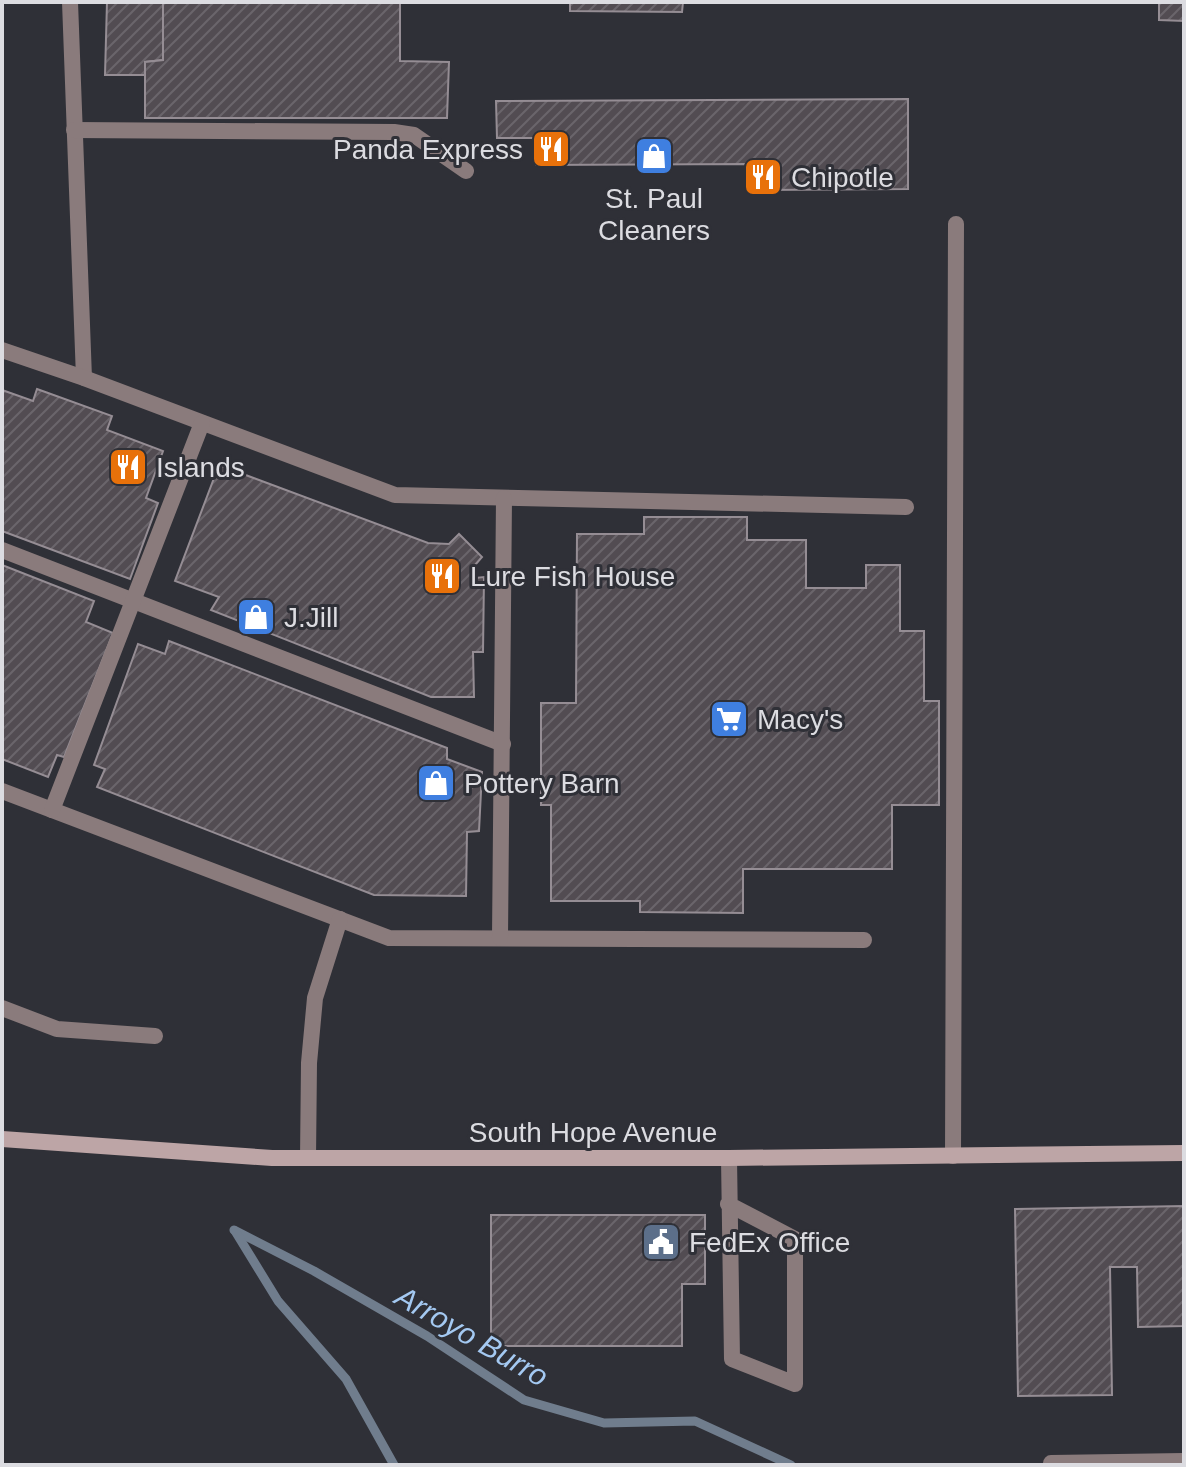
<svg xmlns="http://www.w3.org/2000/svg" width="1186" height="1467" font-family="Arial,sans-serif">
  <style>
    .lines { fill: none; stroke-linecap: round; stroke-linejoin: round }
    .stream { stroke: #707d8d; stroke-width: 9 }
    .building { fill: url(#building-hatch); stroke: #958d94; stroke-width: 2 }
    .lane { stroke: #8a7b7c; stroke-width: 16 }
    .street { stroke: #8a7b7c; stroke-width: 16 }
    .secondary { stroke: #bda5a6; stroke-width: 16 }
    .labels { text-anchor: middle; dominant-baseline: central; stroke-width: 6; stroke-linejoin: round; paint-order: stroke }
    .poi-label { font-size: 28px; fill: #dcdce1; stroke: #2f3037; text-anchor: start }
    .street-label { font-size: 28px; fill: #dcdce1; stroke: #2f3037 }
    .water-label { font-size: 30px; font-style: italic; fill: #a4c9f2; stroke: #2f3037 }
  </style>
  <defs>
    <pattern id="building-hatch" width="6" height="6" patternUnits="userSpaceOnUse" patternTransform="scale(2)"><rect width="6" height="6" fill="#524c52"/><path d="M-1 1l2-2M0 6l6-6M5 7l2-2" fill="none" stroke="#6a656b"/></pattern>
  </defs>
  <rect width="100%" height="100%" fill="#2f3037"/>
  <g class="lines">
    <g class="stream">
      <path d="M 234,1230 L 314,1271 L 427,1336 L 524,1400 L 604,1423 L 695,1421 L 791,1465"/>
      <path d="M 235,1231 L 278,1301 L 346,1379 L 394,1465"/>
    </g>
  </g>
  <g class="building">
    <path d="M 107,2 L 163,2 L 163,60 L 145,62 L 145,75 L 105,75 Z"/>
    <path d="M 163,2 L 400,2 L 400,61 L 449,62 L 447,118 L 145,118 L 145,62 L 163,60 Z"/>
    <path d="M 570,2 L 683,2 L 682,12 L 570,11 Z"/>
    <path d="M 1128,2 L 1184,2 L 1184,21 L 1159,20 L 1159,2 Z"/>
    <path d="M 908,99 L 908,189 L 748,190 L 748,164 L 536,165 L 536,138 L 497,138 L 496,101 Z"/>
    <path d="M 37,389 L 112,416 L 107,430 L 163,451 L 146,498 L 158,503 L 130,579 L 2,531 L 2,390 L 33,401 Z"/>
    <path d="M 219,465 L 428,543 L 449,544 L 459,534 L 482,557 L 475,565 L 475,578 L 484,577 L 483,652 L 473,652 L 474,697 L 431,697 L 211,610 L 219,597 L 175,581 Z"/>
    <path d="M 644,517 L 747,517 L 747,540 L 806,540 L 806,588 L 866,588 L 866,565 L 900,565 L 900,631 L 924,631 L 924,701 L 939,701 L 939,805 L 892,805 L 892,869 L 743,869 L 743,913 L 640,912 L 640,901 L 551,901 L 551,805 L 541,805 L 541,703 L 576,703 L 577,534 L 644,534 Z"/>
    <path d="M 2,565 L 94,601 L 86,622 L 113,633 L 64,757 L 57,755 L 48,777 L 2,759 Z"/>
    <path d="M 169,641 L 447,748 L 447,759 L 482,772 L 479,831 L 467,832 L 466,896 L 374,895 L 97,787 L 105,769 L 94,765 L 138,644 L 165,654 Z"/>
    <path d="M 1184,1206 L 1184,1326 L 1138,1327 L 1137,1267 L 1110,1267 L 1112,1395 L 1018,1396 L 1015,1209 Z"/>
    <path d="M 491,1215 L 705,1215 L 705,1284 L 682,1284 L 682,1346 L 491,1346 Z"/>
  </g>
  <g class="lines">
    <g class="lane">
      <path d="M 70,2 L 84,378"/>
      <path d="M 74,130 L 394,132 L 414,135 L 466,171"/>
      <path d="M 2,350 L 84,378 L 395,495 L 906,507"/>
      <path d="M 2,791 L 389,938 L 864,940"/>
      <path d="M 2,1008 L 57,1029 L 155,1036"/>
      <path d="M 953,1156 L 956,224"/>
      <path d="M 308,1158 L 309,1063 L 315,998 L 340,919"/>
      <path d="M 728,1204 L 795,1239 L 795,1384 L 732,1359 L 729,1158"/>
      <path d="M 1051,1465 L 1051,1463 L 1184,1461"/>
    </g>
    <g class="street">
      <path d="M 2,550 L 503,744"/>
      <path d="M 52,810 L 202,423"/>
      <path d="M 500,938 L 504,498"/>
    </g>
    <path class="secondary" d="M 2,1139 L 272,1158 L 729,1158 L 1184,1153"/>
  </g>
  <defs>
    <symbol id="restaurant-square" viewBox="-11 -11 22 22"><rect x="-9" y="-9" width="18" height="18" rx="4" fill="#e8710a" stroke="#2f3037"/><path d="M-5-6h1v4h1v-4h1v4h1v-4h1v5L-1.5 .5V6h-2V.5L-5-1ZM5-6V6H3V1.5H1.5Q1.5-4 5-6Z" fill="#fff"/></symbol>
    <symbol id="shop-square" viewBox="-11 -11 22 22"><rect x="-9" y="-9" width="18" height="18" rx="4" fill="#3f7fe0" stroke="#2f3037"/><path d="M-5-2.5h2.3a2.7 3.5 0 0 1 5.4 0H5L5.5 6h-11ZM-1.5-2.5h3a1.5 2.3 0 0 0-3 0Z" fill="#fff"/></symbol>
    <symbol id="supermarket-square" viewBox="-11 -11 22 22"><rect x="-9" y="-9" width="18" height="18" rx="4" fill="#3f7fe0" stroke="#2f3037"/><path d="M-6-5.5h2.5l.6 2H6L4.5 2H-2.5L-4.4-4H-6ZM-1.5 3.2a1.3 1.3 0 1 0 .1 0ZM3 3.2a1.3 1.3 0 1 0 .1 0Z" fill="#fff"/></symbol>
    <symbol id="civic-square" viewBox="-11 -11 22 22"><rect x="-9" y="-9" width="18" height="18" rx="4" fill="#5c6f8a" stroke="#2f3037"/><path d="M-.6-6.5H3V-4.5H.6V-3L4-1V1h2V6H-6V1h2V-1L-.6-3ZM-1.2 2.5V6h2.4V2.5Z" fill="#fff"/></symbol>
  </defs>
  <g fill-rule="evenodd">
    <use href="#restaurant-square" x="529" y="127" width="44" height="44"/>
    <use href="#shop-square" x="632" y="134" width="44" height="44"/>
    <use href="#restaurant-square" x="741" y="155" width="44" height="44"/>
    <use href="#restaurant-square" x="106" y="445" width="44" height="44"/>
    <use href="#restaurant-square" x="420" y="554" width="44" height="44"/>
    <use href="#shop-square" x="234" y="595" width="44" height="44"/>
    <use href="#supermarket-square" x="707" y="697" width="44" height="44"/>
    <use href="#shop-square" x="414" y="761" width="44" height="44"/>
    <use href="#civic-square" x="639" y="1220" width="44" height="44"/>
  </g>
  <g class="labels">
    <g class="poi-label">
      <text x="523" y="149" text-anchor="end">Panda Express</text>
      <text x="791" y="177">Chipotle</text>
      <text x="654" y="198" text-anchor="middle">St. Paul<tspan x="654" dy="32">Cleaners</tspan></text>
      <text x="156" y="467">Islands</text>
      <text x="470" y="576">Lure Fish House</text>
      <text x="284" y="617">J.Jill</text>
      <text x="757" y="719">Macy's</text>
      <text x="464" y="783">Pottery Barn</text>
      <text x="689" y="1242">FedEx Office</text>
    </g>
    <g class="street-label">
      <text x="593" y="1132">South Hope Avenue</text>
    </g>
    <g class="water-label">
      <text transform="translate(472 1336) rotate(30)">Arroyo Burro</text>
    </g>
  </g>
  <rect width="1186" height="1467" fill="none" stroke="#dcdce1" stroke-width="8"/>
</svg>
